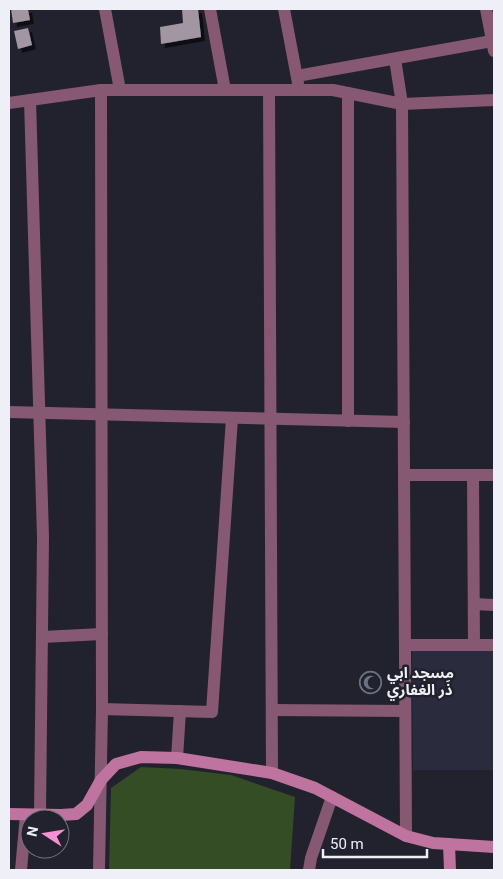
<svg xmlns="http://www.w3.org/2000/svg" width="503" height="879" font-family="Roboto,'Noto Sans Arabic',sans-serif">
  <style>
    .built { fill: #2a2b3c }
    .green { fill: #344d24 }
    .building { fill: #a296a2; filter: url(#shadow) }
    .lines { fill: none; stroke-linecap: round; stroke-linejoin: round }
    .street { stroke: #865871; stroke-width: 12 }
    .secondary { stroke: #be749e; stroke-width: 12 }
    .labels { text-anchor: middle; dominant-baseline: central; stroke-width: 5; stroke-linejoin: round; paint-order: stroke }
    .poi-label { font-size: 15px; font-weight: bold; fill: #eeeff7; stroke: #21222d; text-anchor: start }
  </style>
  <defs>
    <filter id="shadow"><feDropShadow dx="4" dy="4" stdDeviation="0" flood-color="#0009"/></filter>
  </defs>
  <rect width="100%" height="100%" fill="#21222d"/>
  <path class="built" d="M 412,650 L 494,650 L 494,770 L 413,770 Z"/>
  <path class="green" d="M 141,767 L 180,769 L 231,775 L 295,797 L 290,870 L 109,870 L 111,788 Z"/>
  <g class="building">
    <path d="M 11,9 L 28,9 L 30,20 L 13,23 Z"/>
    <path d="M 182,9 L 198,9 L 201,37 L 161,44 L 160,27 L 183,23 Z"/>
    <path d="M 28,28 L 32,45 L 18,49 L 14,31 Z"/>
  </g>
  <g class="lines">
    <g class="street">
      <path d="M 105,9 L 120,90"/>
      <path d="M 210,9 L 225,90"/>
      <path d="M 284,9 L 298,83"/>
      <path d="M 486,9 L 494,51"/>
      <path d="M 395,59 L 402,104 L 406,836"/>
      <path d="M 297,76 L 492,41"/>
      <path d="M 269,90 L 272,773"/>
      <path d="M 348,93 L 348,421"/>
      <path d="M 30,100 L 43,537 L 40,815"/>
      <path d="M 9,103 L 101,90 L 333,90 L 402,104 L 494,100"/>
      <path d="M 9,412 L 404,422"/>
      <path d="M 404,475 L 494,475"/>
      <path d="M 473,475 L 474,645"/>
      <path d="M 474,604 L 494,605"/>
      <path d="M 42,637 L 102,634"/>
      <path d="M 405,645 L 494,645"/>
      <path d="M 102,709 L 212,712 L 232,418"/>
      <path d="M 272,710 L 405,711"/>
      <path d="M 177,758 L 180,711"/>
      <path d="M 21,870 L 26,815"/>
      <path d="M 99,870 L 102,709 L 101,90"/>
      <path d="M 309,870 L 311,858 L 332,797"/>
    </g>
    <g class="secondary">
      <path d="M 9,814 L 61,815 L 76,814 L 87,805 L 101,780 L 116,764 L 141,757 L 177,758 L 272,773 L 315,788 L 406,836 L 433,843 L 494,847"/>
      <path d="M 449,844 L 450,870"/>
    </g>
  </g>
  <defs>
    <symbol id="mosque-ring" viewBox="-11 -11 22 22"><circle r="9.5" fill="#21222d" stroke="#6b7280" stroke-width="1.5"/><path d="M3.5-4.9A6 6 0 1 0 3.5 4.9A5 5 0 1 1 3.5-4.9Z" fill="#6b7280"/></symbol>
  </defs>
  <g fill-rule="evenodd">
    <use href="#mosque-ring" x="358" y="670" width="25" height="25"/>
  </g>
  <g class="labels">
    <g class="poi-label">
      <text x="387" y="673">مسجد ابي<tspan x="387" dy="17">ذَر الغفاري</tspan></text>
    </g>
  </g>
  <rect width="503" height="879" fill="none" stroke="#eeeff7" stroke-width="20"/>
  <g transform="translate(45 834) rotate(282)"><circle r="24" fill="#21222d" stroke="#73747e"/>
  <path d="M0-4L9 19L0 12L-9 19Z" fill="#f591d2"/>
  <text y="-8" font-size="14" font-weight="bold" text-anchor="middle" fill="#eeeff7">N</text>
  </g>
  <path d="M323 849v8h104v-8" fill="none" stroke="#eeeff7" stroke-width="2.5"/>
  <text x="330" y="849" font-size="15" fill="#eeeff7" stroke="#21222d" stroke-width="4" paint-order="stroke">50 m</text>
</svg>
